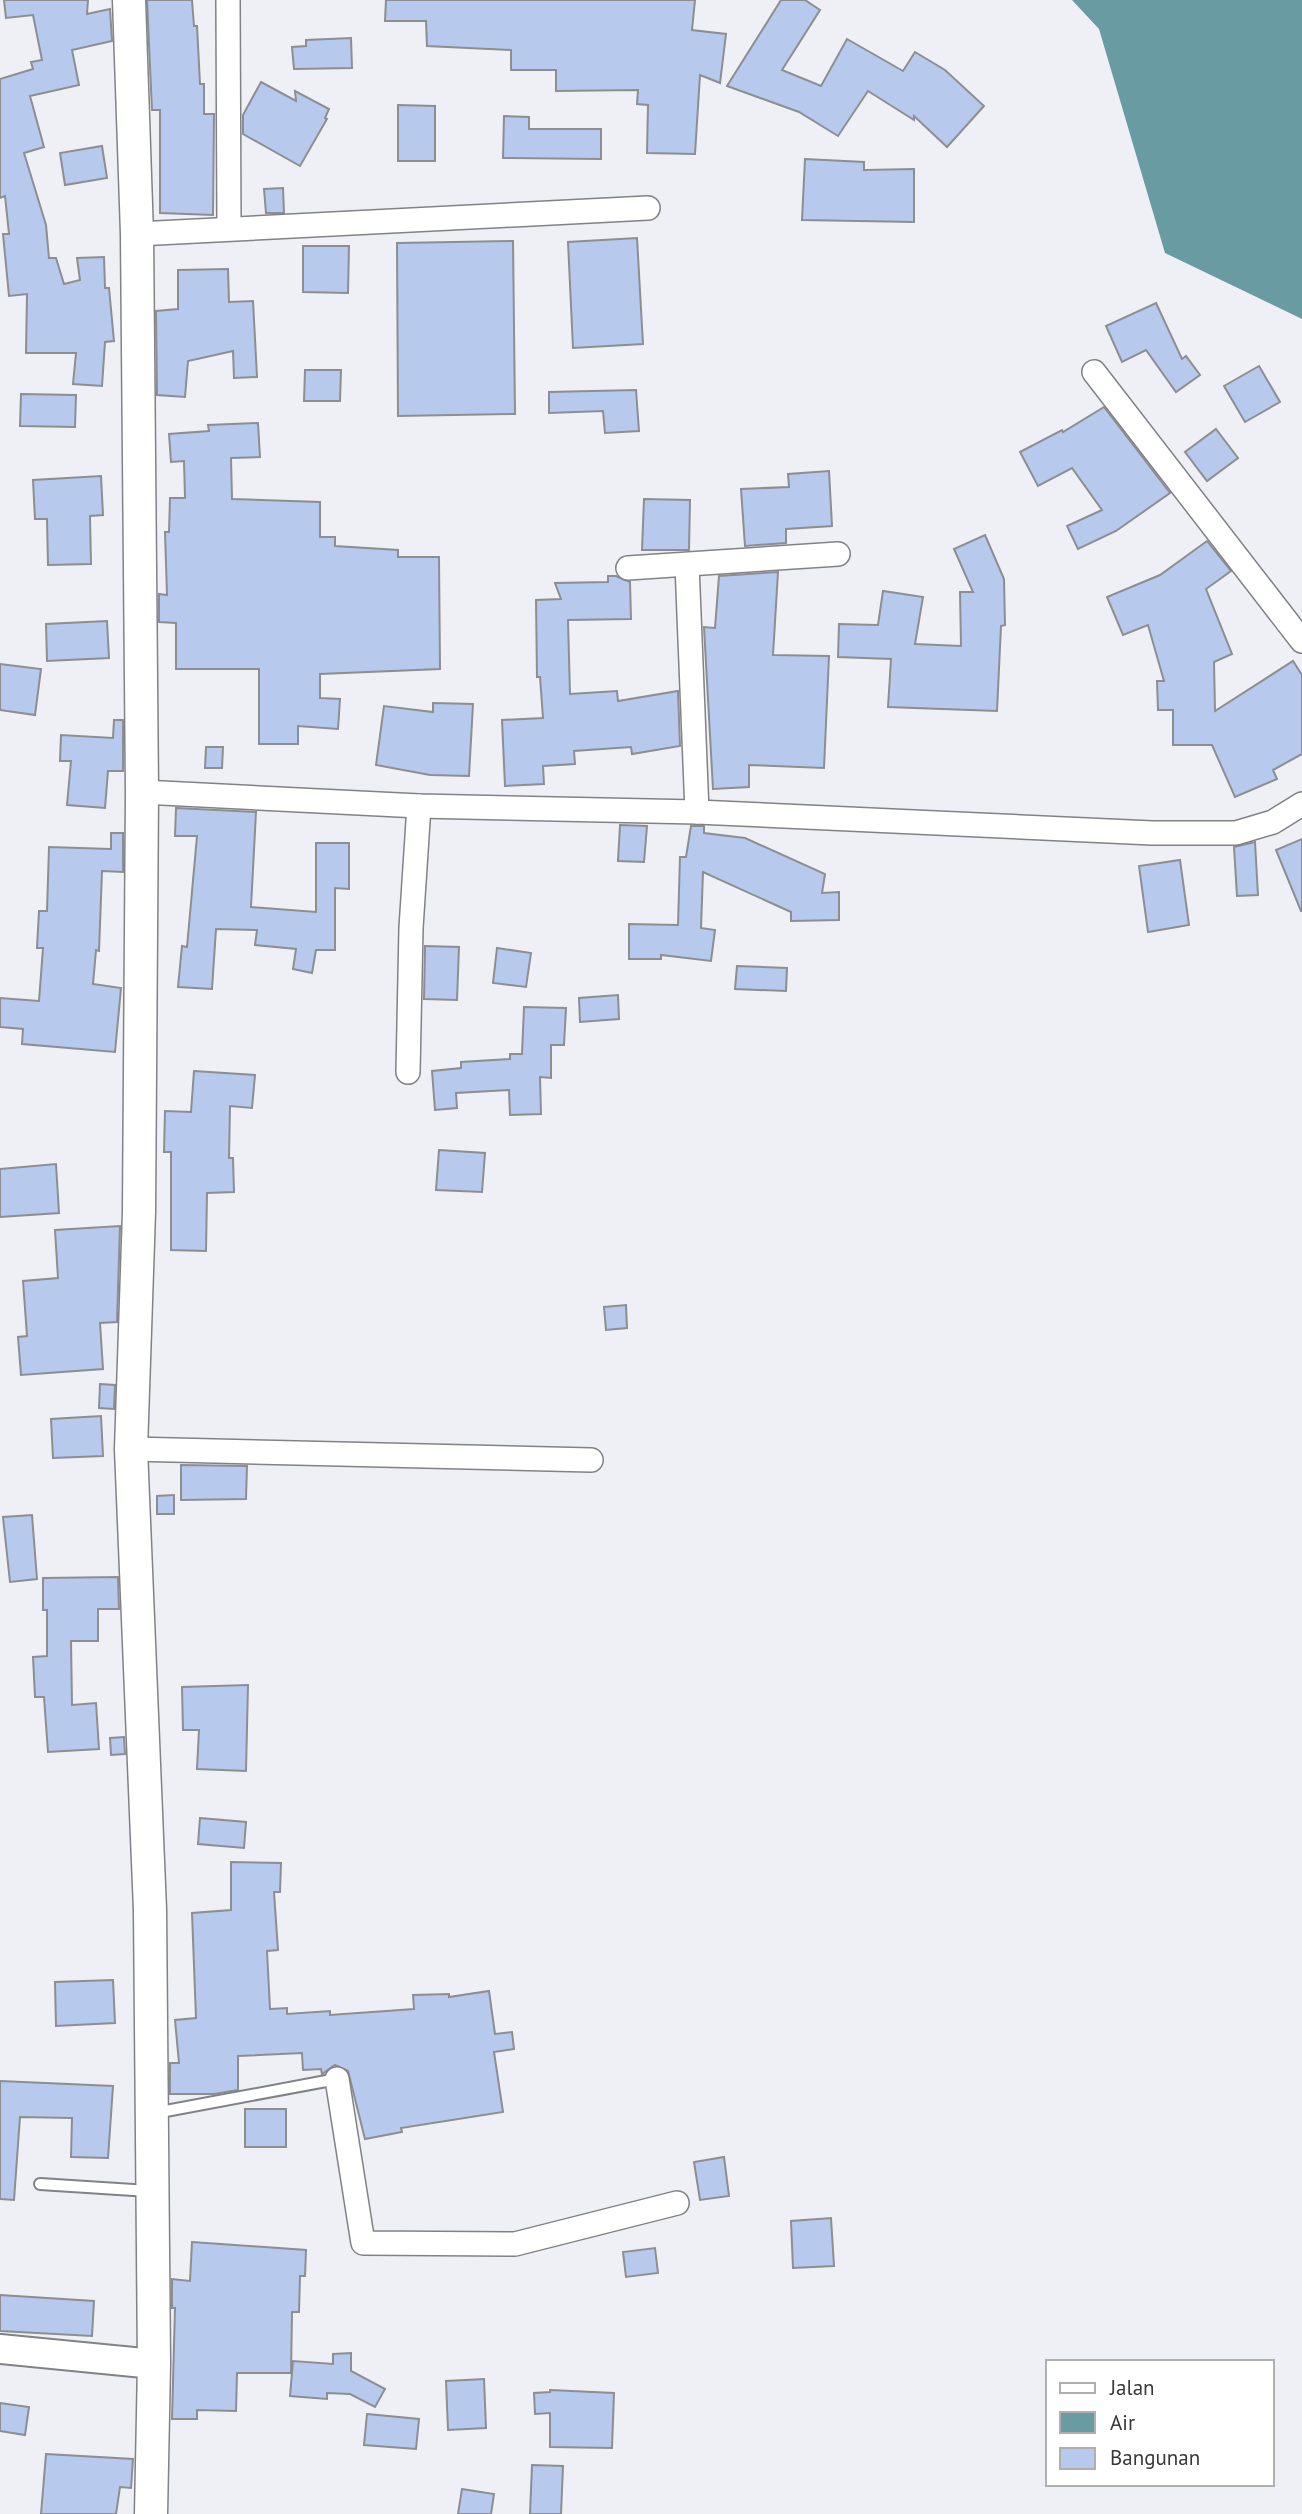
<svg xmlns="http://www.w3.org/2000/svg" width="1302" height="2514" font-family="'PT Sans',sans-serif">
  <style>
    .water { fill: #699ca2 }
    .building { fill: #b7caee; stroke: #8c8e92; stroke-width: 2 }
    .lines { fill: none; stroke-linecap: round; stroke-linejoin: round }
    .service-casing { stroke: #808286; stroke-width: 14 }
    .minor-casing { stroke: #808286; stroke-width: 26 }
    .tertiary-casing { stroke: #808286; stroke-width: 32 }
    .secondary-casing { stroke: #808286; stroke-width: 35 }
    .service { stroke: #fff; stroke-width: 10 }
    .minor { stroke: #fff; stroke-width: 23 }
    .tertiary { stroke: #fff; stroke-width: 28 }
    .secondary { stroke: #fff; stroke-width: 32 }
  </style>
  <rect width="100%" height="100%" fill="#eef0f5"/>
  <path class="water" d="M 1072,0 L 1302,0 L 1302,319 L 1165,253 L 1099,29 Z"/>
  <g class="building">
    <path d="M 4,0 L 88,0 L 87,14 L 110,9 L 112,41 L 72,50 L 79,85 L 30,96 L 44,147 L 24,153 L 46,225 L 49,258 L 56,258 L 64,284 L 80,280 L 77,258 L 104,257 L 105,288 L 109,288 L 114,341 L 105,342 L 102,386 L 73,384 L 76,353 L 26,353 L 27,294 L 9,296 L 3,234 L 9,234 L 5,196 L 0,198 L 0,79 L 33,69 L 31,62 L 42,60 L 33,15 L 6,18 Z"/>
    <path d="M 147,0 L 192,0 L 194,26 L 197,26 L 200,84 L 204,84 L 204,114 L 214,114 L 213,215 L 160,213 L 160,110 L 152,110 Z"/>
    <path d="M 386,0 L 695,0 L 692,30 L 726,34 L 720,83 L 700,75 L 695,154 L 647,153 L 648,105 L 637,104 L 638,90 L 556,91 L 556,70 L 511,70 L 511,50 L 427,46 L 426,21 L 385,21 Z"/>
    <path d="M 781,0 L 805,0 L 820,10 L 782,70 L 821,86 L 847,39 L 903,71 L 915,52 L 945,70 L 984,106 L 947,147 L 914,116 L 914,120 L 868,91 L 838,136 L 799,112 L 727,86 Z"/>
    <path d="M 351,38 L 352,68 L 294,69 L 292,47 L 306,46 L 306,40 Z"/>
    <path d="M 261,82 L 296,101 L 295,91 L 329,109 L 325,118 L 327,119 L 300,166 L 243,134 L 243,115 Z"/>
    <path d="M 398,105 L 435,106 L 435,161 L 398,161 Z"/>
    <path d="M 504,116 L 529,117 L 529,129 L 601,129 L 601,159 L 503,158 Z"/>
    <path d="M 102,146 L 107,178 L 65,185 L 60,153 Z"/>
    <path d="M 805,159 L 864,162 L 864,170 L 914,169 L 914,222 L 802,220 Z"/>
    <path d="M 283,188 L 284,213 L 266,213 L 264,189 Z"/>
    <path d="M 637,238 L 643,344 L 573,348 L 568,242 Z"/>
    <path d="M 513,241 L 515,414 L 398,416 L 397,243 Z"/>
    <path d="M 303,246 L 349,246 L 348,293 L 303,292 Z"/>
    <path d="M 228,269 L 229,302 L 253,301 L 257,377 L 234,378 L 233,351 L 188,361 L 185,397 L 157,395 L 156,311 L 178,309 L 178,270 Z"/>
    <path d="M 1156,303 L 1182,359 L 1186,356 L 1200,375 L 1176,392 L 1146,350 L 1122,362 L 1106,326 Z"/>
    <path d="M 1259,366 L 1280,402 L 1245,422 L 1224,386 Z"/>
    <path d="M 305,370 L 341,370 L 340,401 L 304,401 Z"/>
    <path d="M 636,390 L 639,431 L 605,433 L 603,411 L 549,413 L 549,392 Z"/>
    <path d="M 21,394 L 76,395 L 75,427 L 20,426 Z"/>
    <path d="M 1104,407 L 1170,493 L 1116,531 L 1078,549 L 1067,526 L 1102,510 L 1072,468 L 1038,486 L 1020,452 L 1062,430 L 1063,432 Z"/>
    <path d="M 258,423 L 260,457 L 231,458 L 232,499 L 320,502 L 320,537 L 335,537 L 335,546 L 398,550 L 398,557 L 439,557 L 440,669 L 320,674 L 320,698 L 340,699 L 338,729 L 298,726 L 298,744 L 259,744 L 259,669 L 176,669 L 176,623 L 159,622 L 159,594 L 167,595 L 165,532 L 169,532 L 170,498 L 185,498 L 184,461 L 171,462 L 169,434 L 209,431 L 208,425 Z"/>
    <path d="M 1216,429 L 1238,458 L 1207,481 L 1185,452 Z"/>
    <path d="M 829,471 L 832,526 L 786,529 L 786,543 L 745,546 L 741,489 L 789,487 L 788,474 Z"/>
    <path d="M 101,476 L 103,515 L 90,516 L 91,564 L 48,565 L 47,519 L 35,519 L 33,480 Z"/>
    <path d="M 644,499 L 690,500 L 689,550 L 642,550 Z"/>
    <path d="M 985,535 L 1004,579 L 1005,625 L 1001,626 L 997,711 L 888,707 L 891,659 L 838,657 L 839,624 L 878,625 L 883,591 L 923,597 L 915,644 L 961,646 L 960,592 L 973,592 L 954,549 Z"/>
    <path d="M 1207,541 L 1231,571 L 1206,589 L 1232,654 L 1214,662 L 1215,711 L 1293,661 L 1302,675 L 1302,754 L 1273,770 L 1277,779 L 1235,797 L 1212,745 L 1173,745 L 1173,710 L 1158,710 L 1157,681 L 1164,681 L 1148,625 L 1123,635 L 1107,597 L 1160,575 Z"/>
    <path d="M 778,572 L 773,655 L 829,656 L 824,768 L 749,765 L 749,787 L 713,789 L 704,627 L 715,628 L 719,576 Z"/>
    <path d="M 608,576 L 616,576 L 630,582 L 631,619 L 568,620 L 570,694 L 617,691 L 618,701 L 678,691 L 680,746 L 632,754 L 631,747 L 574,751 L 575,764 L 543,766 L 544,784 L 505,786 L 502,720 L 543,718 L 540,677 L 537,677 L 536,600 L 561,599 L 555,583 L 608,582 Z"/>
    <path d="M 107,621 L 109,658 L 47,661 L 46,624 Z"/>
    <path d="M 0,664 L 41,669 L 35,715 L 0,710 Z"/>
    <path d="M 433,703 L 473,704 L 469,776 L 430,775 L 376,765 L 384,706 L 433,712 Z"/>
    <path d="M 114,720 L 123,720 L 123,771 L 108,771 L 105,808 L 67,805 L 71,761 L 60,761 L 61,735 L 113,738 Z"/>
    <path d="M 206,747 L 223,747 L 222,768 L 205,768 Z"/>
    <path d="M 176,808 L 256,812 L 251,907 L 316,912 L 316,843 L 349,843 L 349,889 L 335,888 L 335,950 L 316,950 L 312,973 L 293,969 L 296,949 L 255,945 L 257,930 L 216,929 L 212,989 L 178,987 L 182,946 L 187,947 L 197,836 L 175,836 Z"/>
    <path d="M 620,825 L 647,826 L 644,862 L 618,861 Z"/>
    <path d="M 691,826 L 704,826 L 704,833 L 745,838 L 825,874 L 822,893 L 839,892 L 839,920 L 791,921 L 791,912 L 703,872 L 701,928 L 715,930 L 711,961 L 661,955 L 661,959 L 629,959 L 629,924 L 678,925 L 680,857 L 686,857 Z"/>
    <path d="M 111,833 L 123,833 L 123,872 L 102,871 L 99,951 L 96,950 L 93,984 L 121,988 L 115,1052 L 22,1044 L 23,1029 L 0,1027 L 0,998 L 39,1001 L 43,948 L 37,948 L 39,911 L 47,911 L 49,847 L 111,849 Z"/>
    <path d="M 1302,839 L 1302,911 L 1301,911 L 1276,850 Z"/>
    <path d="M 1255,842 L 1258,895 L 1237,896 L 1234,847 Z"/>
    <path d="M 1180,860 L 1189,925 L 1148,932 L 1139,866 Z"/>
    <path d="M 425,946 L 459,947 L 457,1000 L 424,999 Z"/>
    <path d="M 497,948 L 531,953 L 526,987 L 493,983 Z"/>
    <path d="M 737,966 L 787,968 L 786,991 L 735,989 Z"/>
    <path d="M 618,995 L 619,1019 L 580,1022 L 579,998 Z"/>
    <path d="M 524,1007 L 566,1008 L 564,1045 L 551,1045 L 551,1078 L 540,1077 L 541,1114 L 510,1115 L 509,1090 L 456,1093 L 457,1108 L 435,1110 L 432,1071 L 461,1068 L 461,1062 L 510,1059 L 510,1054 L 522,1054 Z"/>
    <path d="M 194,1071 L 255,1075 L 252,1108 L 230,1106 L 229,1158 L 233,1158 L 234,1192 L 207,1193 L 206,1251 L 171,1250 L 171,1152 L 164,1152 L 165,1111 L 191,1112 Z"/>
    <path d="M 439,1150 L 485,1153 L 482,1192 L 436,1190 Z"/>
    <path d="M 56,1164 L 59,1213 L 0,1217 L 0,1169 Z"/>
    <path d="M 120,1226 L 117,1322 L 100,1323 L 103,1369 L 21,1375 L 18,1337 L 27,1336 L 23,1281 L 58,1278 L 55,1230 Z"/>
    <path d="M 626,1305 L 627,1328 L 606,1330 L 604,1307 Z"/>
    <path d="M 100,1384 L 115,1385 L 114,1409 L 99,1408 Z"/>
    <path d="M 101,1416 L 103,1456 L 53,1458 L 51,1419 Z"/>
    <path d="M 181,1465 L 247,1466 L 246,1499 L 181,1500 Z"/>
    <path d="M 174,1495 L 174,1514 L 157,1514 L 157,1496 Z"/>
    <path d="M 32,1515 L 37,1579 L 10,1582 L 3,1517 Z"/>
    <path d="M 118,1577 L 119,1609 L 98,1609 L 98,1641 L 71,1641 L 72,1705 L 96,1703 L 99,1749 L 48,1752 L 44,1697 L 35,1697 L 33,1657 L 47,1656 L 47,1610 L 43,1610 L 43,1578 Z"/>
    <path d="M 248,1685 L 246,1771 L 197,1769 L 199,1730 L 183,1730 L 182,1687 Z"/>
    <path d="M 124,1737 L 125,1754 L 111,1755 L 110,1738 Z"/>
    <path d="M 200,1818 L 246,1822 L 244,1848 L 198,1844 Z"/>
    <path d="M 231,1862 L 281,1863 L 280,1892 L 274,1892 L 278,1950 L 267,1951 L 270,2009 L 287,2008 L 287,2014 L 330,2011 L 330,2015 L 414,2009 L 413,1995 L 449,1994 L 449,1997 L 489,1991 L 495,2034 L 512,2032 L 514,2049 L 494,2052 L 503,2112 L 401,2128 L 402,2132 L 365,2139 L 348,2071 L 335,2065 L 322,2074 L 321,2069 L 303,2070 L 302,2053 L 238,2056 L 238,2090 L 214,2094 L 170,2094 L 170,2063 L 179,2063 L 175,2020 L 196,2018 L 192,1913 L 231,1910 Z"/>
    <path d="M 113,1980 L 115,2023 L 56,2026 L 55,1982 Z"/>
    <path d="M 0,2081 L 113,2086 L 108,2158 L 71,2157 L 72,2118 L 20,2117 L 14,2200 L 0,2199 Z"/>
    <rect x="245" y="2109" width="41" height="38"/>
    <path d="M 724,2157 L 729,2196 L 700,2200 L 694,2162 Z"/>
    <path d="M 831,2218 L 834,2266 L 793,2268 L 791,2221 Z"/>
    <path d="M 192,2242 L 306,2250 L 305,2276 L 300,2276 L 299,2312 L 292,2312 L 291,2373 L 237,2373 L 236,2411 L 197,2410 L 197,2419 L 172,2419 L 175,2308 L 172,2308 L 172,2279 L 190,2281 Z"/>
    <path d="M 655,2248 L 658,2273 L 626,2277 L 623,2252 Z"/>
    <path d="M 0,2295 L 94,2301 L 92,2336 L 0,2331 Z"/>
    <path d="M 351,2353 L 351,2371 L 385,2389 L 375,2407 L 350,2394 L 327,2393 L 327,2399 L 290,2396 L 293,2361 L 333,2364 L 333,2354 Z"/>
    <path d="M 484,2379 L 486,2428 L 448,2430 L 446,2381 Z"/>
    <path d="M 550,2390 L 614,2393 L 612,2448 L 550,2447 L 550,2413 L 535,2414 L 534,2393 L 550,2392 Z"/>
    <path d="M 0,2403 L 29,2407 L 25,2435 L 0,2431 Z"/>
    <path d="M 367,2414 L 419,2419 L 416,2449 L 364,2445 Z"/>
    <path d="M 46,2454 L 133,2459 L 131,2488 L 120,2487 L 116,2514 L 41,2514 Z"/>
    <path d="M 532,2465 L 563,2466 L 561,2514 L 530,2514 Z"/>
    <path d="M 462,2489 L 494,2494 L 491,2514 L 458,2514 Z"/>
  </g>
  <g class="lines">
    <defs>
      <g id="service">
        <path d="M 155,2113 L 337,2079"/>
        <path d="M 40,2184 L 149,2191"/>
      </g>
      <g id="minor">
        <path d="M 228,0 L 229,228"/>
        <path d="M 137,234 L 648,208"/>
        <path d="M 1094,372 L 1302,641"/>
        <path d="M 687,565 L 697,812"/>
        <path d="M 628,568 L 838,554"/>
        <path d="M 142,792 L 419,806 L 697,812 L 1152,833 L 1236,833 L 1273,822 L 1302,804"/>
        <path d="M 408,1072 L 411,928 L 419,806"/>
        <path d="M 131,1449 L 591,1460"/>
        <path d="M 337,2079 L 363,2243 L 515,2244 L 677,2203"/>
      </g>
      <path id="tertiary" d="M 0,2349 L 154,2364"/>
      <path id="secondary" d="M 129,0 L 137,234 L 142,792 L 139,1212 L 131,1449 L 150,1910 L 154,2364 L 151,2514"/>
    </defs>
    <use href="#service" class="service-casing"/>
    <use href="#minor" class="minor-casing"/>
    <use href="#tertiary" class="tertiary-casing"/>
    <use href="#secondary" class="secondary-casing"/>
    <use href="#service" class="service"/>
    <use href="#minor" class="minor"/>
    <use href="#tertiary" class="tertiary"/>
    <use href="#secondary" class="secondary"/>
  </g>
  <rect x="1046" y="2360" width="228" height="126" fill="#ffffff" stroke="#afafb0" stroke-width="2"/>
  <rect x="1060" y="2383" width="35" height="10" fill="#ffffff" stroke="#afafb0" stroke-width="2"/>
  <text x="1110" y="2395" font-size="21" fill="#37383a">Jalan</text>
  <rect x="1060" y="2412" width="35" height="21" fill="#699ca2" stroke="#afafb0" stroke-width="2"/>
  <text x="1110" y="2430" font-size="21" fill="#37383a">Air</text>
  <rect x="1060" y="2448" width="35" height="21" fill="#b7caee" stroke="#afafb0" stroke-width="2"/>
  <text x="1110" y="2465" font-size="21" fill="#37383a">Bangunan</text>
</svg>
